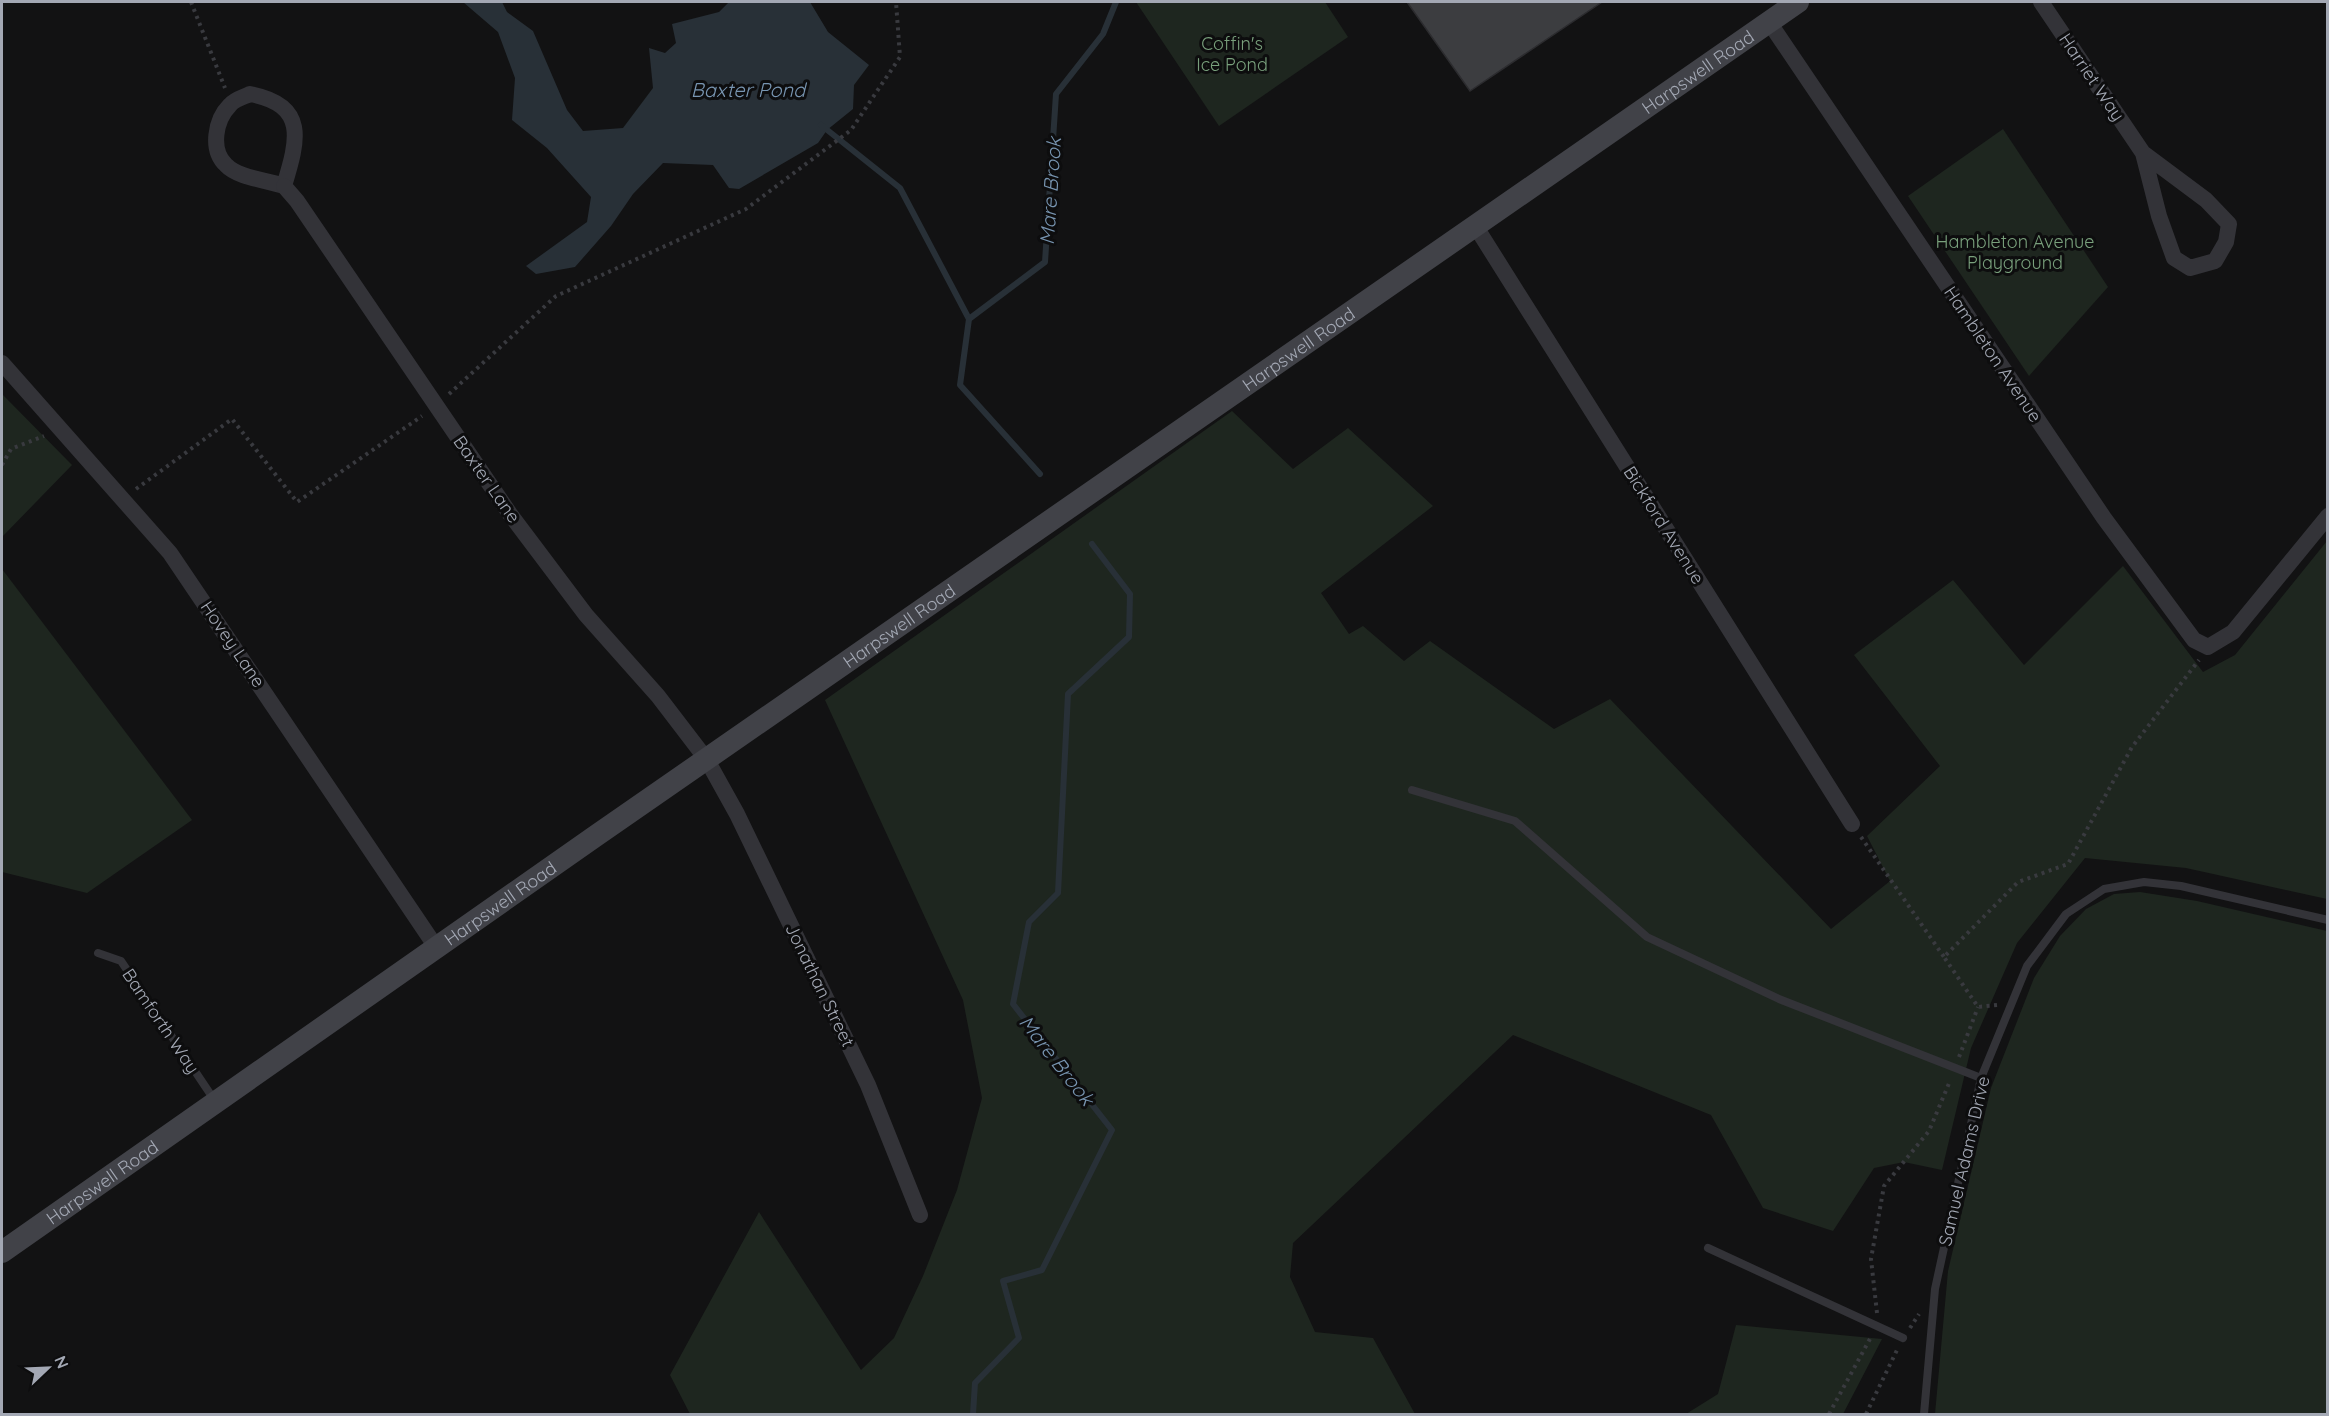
<svg xmlns="http://www.w3.org/2000/svg" width="2329" height="1416" font-family="Quicksand,sans-serif">
  <style>
    .green { fill: #1e261f }
    .water { fill: #283037 }
    .lines { fill: none; stroke-linecap: round; stroke-linejoin: round }
    .stream { stroke: #283037; stroke-width: 6 }
    .building { fill: #3c3d40; stroke: #2c2c2f; stroke-width: 1.5 }
    .path { stroke: #393a3f; stroke-width: 4; stroke-dasharray: 3 4.5; stroke-linecap: butt }
    .service { stroke: #333338; stroke-width: 8 }
    .minor { stroke: #333338; stroke-width: 16 }
    .secondary { stroke: #414248; stroke-width: 22 }
    .labels { text-anchor: middle; dominant-baseline: central; stroke-width: 6; stroke-linejoin: round; paint-order: stroke }
    .park-label { font-size: 18px; fill: #79a07c; stroke: #0d0d0e }
    .street-label { font-size: 18px; fill: #a3a8b4; stroke: #0d0d0e }
    .water-label { font-size: 20px; font-style: italic; fill: #7895b1; stroke: #0d0d0e }
  </style>
  <rect width="100%" height="100%" fill="#121213"/>
  <g class="green">
    <path d="M 1136,2 L 1325,2 L 1348,37 L 1219,126 Z"/>
    <path d="M 2003,129 L 2108,287 L 2029,376 L 1908,196 Z"/>
    <path d="M 2,394 L 72,465 L 2,537 Z"/>
    <path d="M 1232,411 L 1293,469 L 1348,428 L 1433,506 L 1321,593 L 1349,634 L 1363,626 L 1404,661 L 1430,641 L 1554,729 L 1610,699 L 1831,929 L 1890,881 L 1867,836 L 1940,766 L 1854,655 L 1953,580 L 2024,665 L 2123,566 L 2203,672 L 2235,655 L 2327,541 L 2327,899 L 2186,868 L 2085,858 L 2017,943 L 1971,1048 L 1942,1170 L 1904,1162 L 1874,1168 L 1833,1231 L 1763,1208 L 1711,1115 L 1513,1035 L 1293,1243 L 1290,1277 L 1315,1332 L 1373,1338 L 1415,1414 L 690,1414 L 670,1375 L 759,1212 L 861,1370 L 894,1338 L 923,1276 L 957,1190 L 982,1098 L 963,1000 L 825,700 Z"/>
    <path d="M 2,569 L 192,820 L 87,893 L 2,872 Z"/>
    <path d="M 2140,892 L 2197,901 L 2327,931 L 2327,1414 L 1935,1414 L 1948,1271 L 1991,1088 L 2034,978 L 2060,936 L 2086,909 L 2114,894 Z"/>
    <path d="M 1736,1325 L 1882,1339 L 1843,1414 L 1686,1414 L 1718,1394 Z"/>
  </g>
  <path class="water" d="M 463,2 L 502,2 L 507,12 L 533,31 L 567,110 L 583,131 L 623,128 L 653,88 L 649,48 L 665,53 L 676,43 L 672,24 L 719,12 L 729,2 L 810,2 L 828,32 L 869,65 L 854,85 L 853,109 L 827,130 L 818,143 L 739,189 L 729,188 L 713,165 L 663,163 L 633,194 L 611,226 L 575,267 L 536,274 L 526,266 L 587,222 L 591,197 L 547,148 L 512,120 L 515,78 L 498,32 Z"/>
  <g class="lines">
    <g class="stream">
      <path d="M 821,125 L 900,188 L 969,319"/>
      <path d="M 1040,474 L 960,385 L 969,319 L 1045,262 L 1056,94 L 1103,34 L 1116,2"/>
      <path d="M 973,1414 L 975,1383 L 1019,1338 L 1003,1281 L 1042,1270 L 1112,1130 L 1013,1004 L 1029,922 L 1058,893 L 1068,694 L 1129,637 L 1130,594 L 1092,544"/>
    </g>
  </g>
  <path class="building" d="M 1407,2 L 1602,2 L 1470,91 Z"/>
  <g class="lines">
    <g class="path">
      <path d="M 191,2 L 225,88"/>
      <path d="M 449,394 L 556,296 L 746,209 L 851,130 L 900,57 L 896,2"/>
      <path d="M 2,465 L 11,449 L 44,436"/>
      <path d="M 136,489 L 232,419 L 297,502 L 422,416"/>
      <path d="M 1861,837 L 1944,957"/>
      <path d="M 1997,1005 L 1978,1007 L 1944,957 L 2018,882 L 2068,864 L 2132,747 L 2199,660"/>
      <path d="M 1959,1057 L 1978,1007"/>
      <path d="M 1877,1313 L 1871,1259 L 1884,1186 L 1929,1131 L 1950,1081"/>
      <path d="M 1910,1328 L 1919,1314"/>
      <path d="M 1829,1414 L 1871,1337"/>
      <path d="M 1866,1414 L 1897,1350"/>
    </g>
    <g class="service">
      <path d="M 1412,790 L 1515,821 L 1647,937 L 1779,999 L 1981,1078"/>
      <path d="M 98,953 L 121,961 L 215,1101"/>
      <path d="M 1708,1248 L 1903,1338"/>
      <path d="M 1924,1414 L 1935,1289 L 1981,1078 L 2027,966 L 2066,914 L 2104,889 L 2144,882 L 2181,886 L 2328,920"/>
    </g>
    <g class="minor">
      <path d="M 2041,2 L 2143,153 L 2206,200 L 2229,224 L 2226,242 L 2215,261 L 2190,268 L 2174,258 L 2159,216 L 2143,153"/>
      <path d="M 1769,22 L 2104,518 L 2194,640 L 2208,647 L 2233,632 L 2328,516"/>
      <path d="M 250,94 C 308,105 298,140 284,186 C 267,180 238,178 226,165 C 210,150 215,120 230,105 C 235,99 244,97 250,94 Z"/>
      <path d="M 284,186 L 297,201 L 510,514 L 586,615 L 658,696 L 707,760 L 737,814 L 868,1085 L 920,1215"/>
      <path d="M 1476,227 L 1852,824"/>
      <path d="M 2,363 L 170,553 L 436,947"/>
    </g>
    <path class="secondary" id="s1" d="M 2,1252 L 597,835 L 1798,2"/>
  </g>
  <g class="labels">
    <g class="park-label">
      <text x="1232" y="43">Coffin's<tspan x="1232" dy="21">Ice Pond</tspan></text>
      <text x="2015" y="241">Hambleton Avenue<tspan x="2015" dy="21">Playground</tspan></text>
    </g>
    <g class="street-label">
      <text stroke="none"><textPath href="#s1" startOffset="2066">Harpswell Road</textPath></text>
      <text transform="translate(2092 77) rotate(56)">Harriet Way</text>
      <text stroke="none"><textPath href="#s1" startOffset="1580">Harpswell Road</textPath></text>
      <text transform="translate(1993 354) rotate(56)">Hambleton Avenue</text>
      <text transform="translate(487 479) rotate(55)">Baxter Lane</text>
      <text transform="translate(1664 525) rotate(58)">Bickford Avenue</text>
      <text stroke="none"><textPath href="#s1" startOffset="1094">Harpswell Road</textPath></text>
      <text transform="translate(233 644) rotate(56)">Hovey Lane</text>
      <text stroke="none"><textPath href="#s1" startOffset="608">Harpswell Road</textPath></text>
      <text transform="translate(820 985) rotate(64)">Jonathan Street</text>
      <text transform="translate(161 1021) rotate(56)">Bamforth Way</text>
      <text transform="translate(1964 1161) rotate(-77)">Samuel Adams Drive</text>
      <text stroke="none"><textPath href="#s1" startOffset="122">Harpswell Road</textPath></text>
    </g>
    <g class="water-label">
      <text x="748" y="89">Baxter Pond</text>
      <text transform="translate(1050 191) rotate(-86)">Mare Brook</text>
      <text transform="translate(1057 1060) rotate(52)">Mare Brook</text>
    </g>
  </g>
  <rect width="2329" height="1416" fill="none" stroke="#a3a8b4" stroke-width="6"/>
  <g transform="translate(48 1368) rotate(67)" stroke="#0d0d0e" stroke-width="4.5" paint-order="stroke">
  <path d="M0-4.5L10 22L0 15L-10 22Z" fill="#a3a8b4"/>
  <text y="-9" font-size="16" font-weight="bold" text-anchor="middle" fill="#a3a8b4">N</text>
  </g>
</svg>
